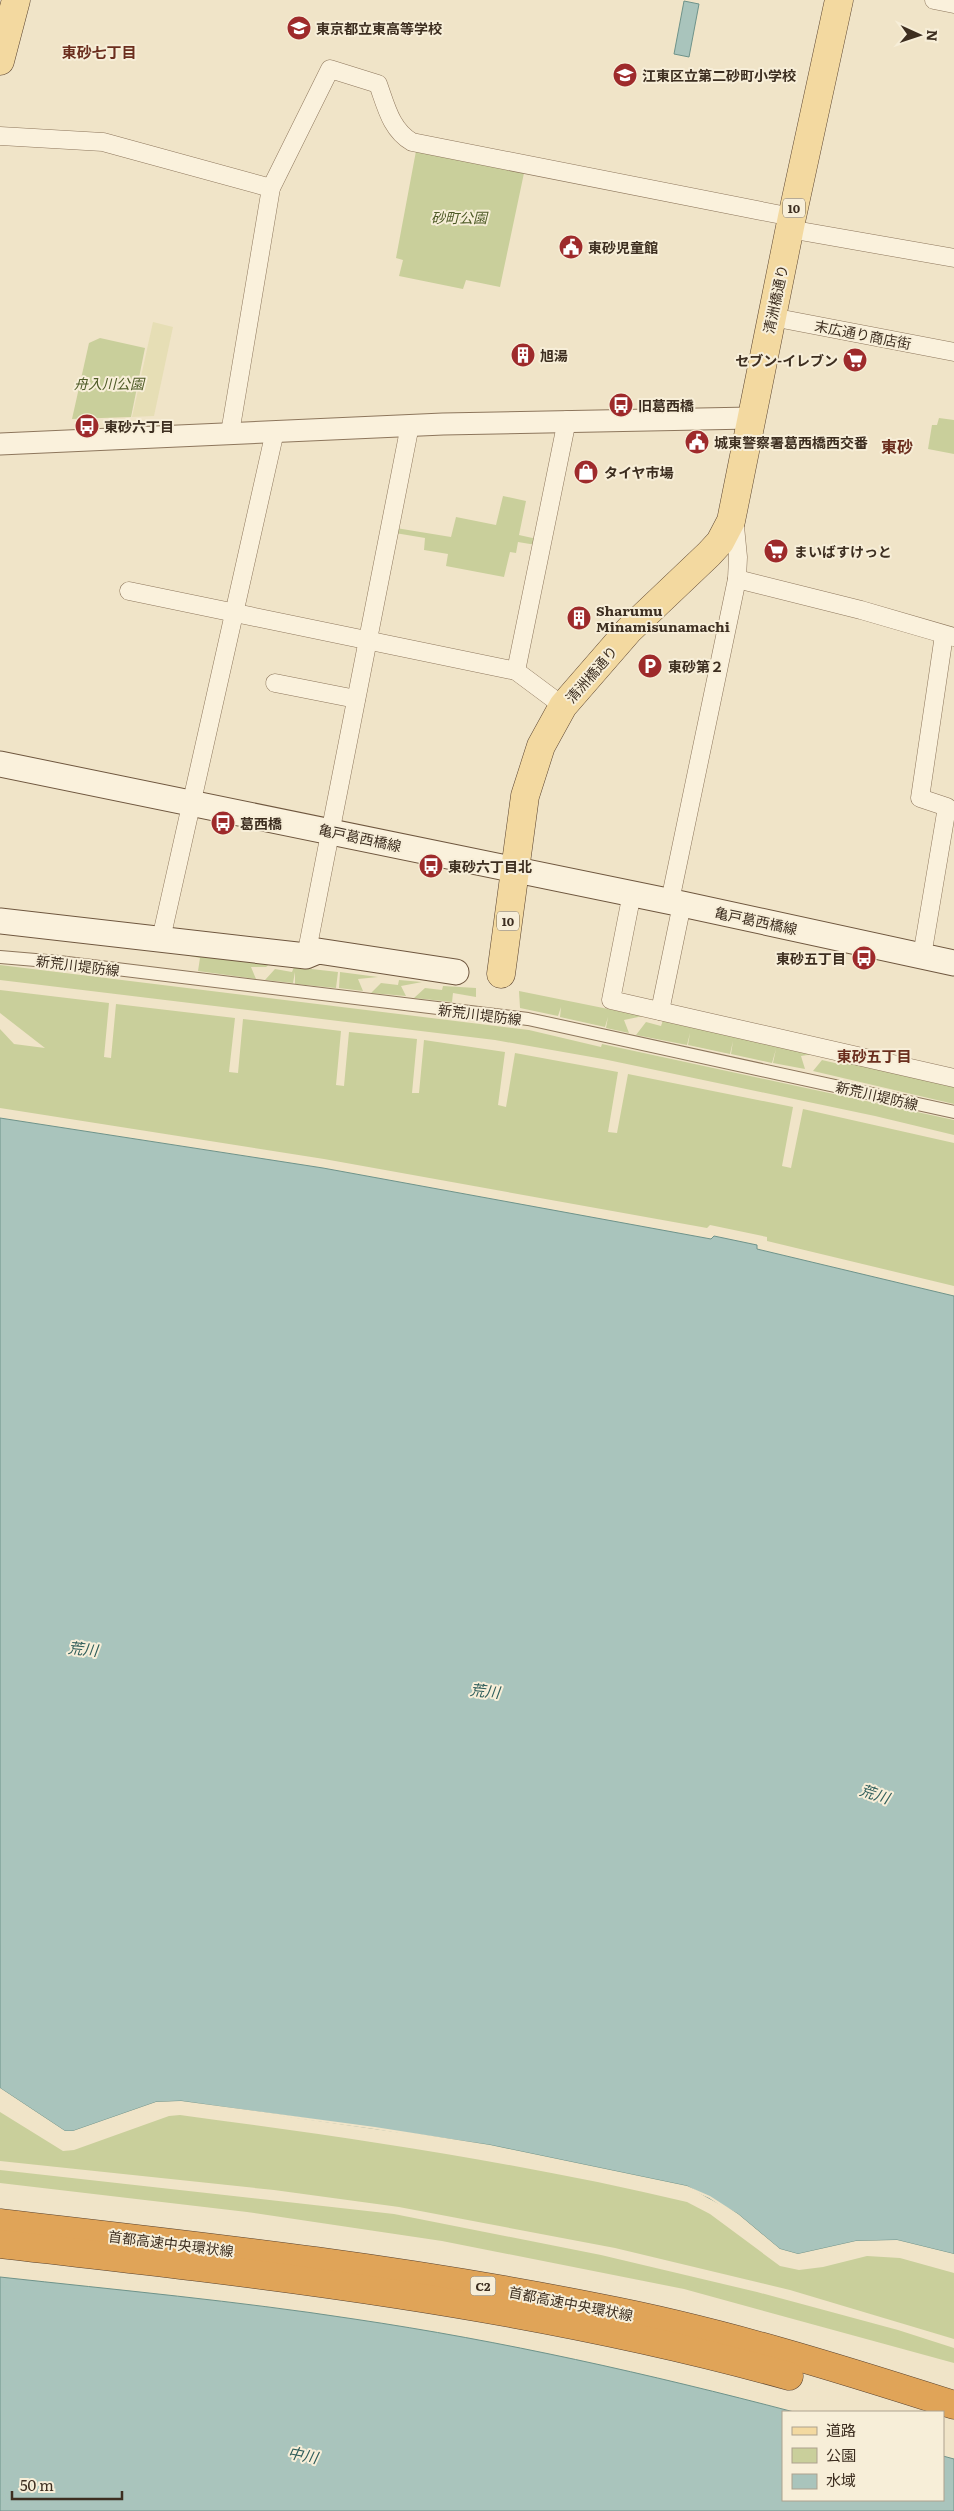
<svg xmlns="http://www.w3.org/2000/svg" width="954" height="2511" font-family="Literata,'Noto Sans JP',serif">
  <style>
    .farmland { fill: #e6deb5 }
    .green { fill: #c9cf9b }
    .water { fill: #a9c4bc; stroke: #6f938a }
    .pier { fill: #f0e4c8 }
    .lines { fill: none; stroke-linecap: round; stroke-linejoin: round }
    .pedestrian-casing { stroke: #8d765c; stroke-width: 14 }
    .minor-casing { stroke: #8d765c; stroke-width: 19 }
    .tertiary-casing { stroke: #8d765c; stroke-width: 23 }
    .secondary-casing { stroke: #6f573f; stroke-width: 27 }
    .primary-casing { stroke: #5b4430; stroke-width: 29 }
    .motorway-casing { stroke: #5b4430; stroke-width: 29 }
    .pedestrian { stroke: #faf1dc; stroke-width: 12 }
    .minor { stroke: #faf1dc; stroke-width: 18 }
    .tertiary { stroke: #faf1dc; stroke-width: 21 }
    .secondary { stroke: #faf1dc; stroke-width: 25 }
    .primary { stroke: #f3d9a0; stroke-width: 28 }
    .motorway { stroke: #e0a458; stroke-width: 28 }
    .labels { text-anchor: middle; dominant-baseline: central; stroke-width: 4; stroke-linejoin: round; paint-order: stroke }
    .shield { fill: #f7eed8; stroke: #756857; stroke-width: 1 }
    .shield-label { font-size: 12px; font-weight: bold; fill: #3d2e20 }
    .poi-label { font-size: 14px; font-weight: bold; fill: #3d2e20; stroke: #f7eed8; text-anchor: start }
    .park-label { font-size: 14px; font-style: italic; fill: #4d5a26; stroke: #f7eed8 }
    .street-label { font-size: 14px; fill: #3d2e20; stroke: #f7eed8 }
    .neighbourhood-label { font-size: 15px; font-weight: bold; fill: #6b2e1e; stroke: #f7eed8 }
    .water-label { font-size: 15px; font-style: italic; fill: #2f5d5a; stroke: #f7eed8 }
    .quarter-label { font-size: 16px; font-weight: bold; fill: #6b2e1e; stroke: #f7eed8 }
  </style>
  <rect width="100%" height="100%" fill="#f0e4c8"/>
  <path class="farmland" d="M 153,322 L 173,327 L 154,416 L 132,417 Z"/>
  <g class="green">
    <path d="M 416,151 L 524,173 L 500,287 L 466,280 L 463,289 L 399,276 L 403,260 L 396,258 Z"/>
    <path d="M 100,338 L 145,348 L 131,417 L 72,419 L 89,343 Z"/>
    <path d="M 939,418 L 954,420 L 954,454 L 928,449 L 932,425 L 937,425 Z"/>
    <path d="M 503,496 L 526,501 L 519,535 L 537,539 L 536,545 L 518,542 L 516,553 L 510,552 L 504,577 L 446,566 L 448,554 L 424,550 L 425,538 L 395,533 L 396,528 L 451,537 L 456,517 L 496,525 Z"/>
    <path d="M 160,950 L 271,963 L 266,967 L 251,967 L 256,979 L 198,971 L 200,958 Z"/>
    <path d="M 0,965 L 529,1030 L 601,1047 L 602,1044 L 954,1120 L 954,1135 L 875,1116 L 603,1059 L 495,1040 L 0,980 Z"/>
    <path d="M 294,967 L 338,972 L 336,988 L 295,984 L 295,972 L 293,983 L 265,980 L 275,969 L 292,972 Z"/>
    <path d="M 340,972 L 378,977 L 358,979 L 363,991 L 339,988 Z"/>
    <path d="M 399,980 L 422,982 L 401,986 L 406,996 L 371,993 L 381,983 L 398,985 Z"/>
    <path d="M 443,986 L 476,988 L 476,997 L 453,993 L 452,1002 L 414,998 L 425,988 L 442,990 Z"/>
    <path d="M 0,990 L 109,1003 L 104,1057 L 111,1058 L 116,1004 L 235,1018 L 229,1072 L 238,1073 L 243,1019 L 341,1031 L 336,1085 L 344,1086 L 349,1032 L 417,1039 L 412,1093 L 419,1093 L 424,1040 L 505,1052 L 498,1105 L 506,1107 L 515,1053 L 618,1072 L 608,1132 L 617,1133 L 628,1074 L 793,1107 L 782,1166 L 791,1168 L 803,1109 L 954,1143 L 954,1286 L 767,1241 L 767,1237 L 710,1225 L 707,1228 L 324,1159 L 0,1108 L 0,1029 L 14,1044 L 45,1048 L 0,1013 Z"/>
    <path d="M 519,991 L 643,1016 L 624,1020 L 629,1033 L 606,1028 L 608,1017 L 605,1027 L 560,1017 L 561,1007 L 558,1016 L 520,1008 Z"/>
    <path d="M 663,1020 L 820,1053 L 801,1056 L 805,1069 L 773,1063 L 776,1049 L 772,1063 L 731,1054 L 733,1041 L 730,1054 L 688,1045 L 690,1033 L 687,1045 L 636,1035 L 646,1022 L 661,1026 Z"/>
    <path d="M 841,1058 L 954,1085 L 954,1104 L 813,1071 L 822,1060 L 839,1064 Z"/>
    <path d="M 0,2112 L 63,2151 L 74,2150 L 169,2116 L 180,2115 C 351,2138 519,2162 687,2202 L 710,2214 L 780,2266 L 799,2270 L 823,2267 L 867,2256 L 900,2258 L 954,2273 L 954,2339 L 790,2290 L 615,2248 L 399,2207 L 274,2190 L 0,2161 Z"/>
    <path d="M 0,2170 L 394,2214 L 601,2255 L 757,2292 L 898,2330 L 954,2348 L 954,2363 L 684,2289 L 442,2241 L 247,2212 L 0,2183 Z"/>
  </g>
  <g class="water">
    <path d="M 684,1 L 699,4 L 689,57 L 674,54 Z"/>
    <path d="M 0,1118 L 323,1168 L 711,1239 L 714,1236 L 757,1245 L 757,1249 L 954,1296 L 954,2254 L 897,2240 L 856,2241 L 798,2254 L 780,2249 L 738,2214 L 687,2186 L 490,2145 L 181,2101 L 156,2102 L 73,2131 L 65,2131 L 0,2088 Z"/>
    <path d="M 0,2277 C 118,2290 237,2301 354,2319 C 503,2341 649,2374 794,2412 L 783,2412 L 783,2500 L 943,2500 L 943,2456 L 954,2459 L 954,2511 L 0,2511 Z"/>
  </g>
  <path class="pier" d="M 0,2088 L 65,2131 L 73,2131 L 156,2102 L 181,2101 L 375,2127 L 490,2145 L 687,2186 L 710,2196 L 738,2214 L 780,2249 L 798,2254 L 856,2241 L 897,2240 L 954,2254 L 954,2256 L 896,2242 L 856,2243 L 797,2257 L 779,2251 L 736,2216 L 709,2198 L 686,2188 L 489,2148 L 374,2129 L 181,2103 L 156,2105 L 74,2134 L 64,2133 L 0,2091 Z"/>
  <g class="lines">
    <defs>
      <path id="pedestrian" d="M 0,957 L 59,962 L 528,1019 L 954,1112"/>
      <g id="minor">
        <path d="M 934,0 L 954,4"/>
        <path d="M 0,136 L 103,142 L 271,188"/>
        <path d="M 789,229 L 954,258"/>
        <path d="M 772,317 L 954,352"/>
        <path d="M 230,433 L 271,188 L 330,69 L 378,84 C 386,106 391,130 412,142 L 792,217"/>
        <path d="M 737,579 L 861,610 L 954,637"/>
        <path d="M 129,591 L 516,671 L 563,706"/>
        <path d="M 516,671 L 567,420"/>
        <path d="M 275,683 L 356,699"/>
        <path d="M 632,893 L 611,1000 L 954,1078"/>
        <path d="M 670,901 L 737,579 L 738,557 L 734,516"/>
        <path d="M 161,939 L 275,431"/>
        <path d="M 306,956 L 410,425"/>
        <path d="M 922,956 L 947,807 L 920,798 L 944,635"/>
        <path d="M 660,1011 L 682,904"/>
      </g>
      <path id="tertiary" d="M 0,444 L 443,424 L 751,418"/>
      <g id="secondary">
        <path d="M 0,764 L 682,904 L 954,963"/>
        <path d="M 0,921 L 306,956 L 318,951 L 456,972"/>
      </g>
      <g id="primary">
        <path d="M 0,61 L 16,0"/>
        <path d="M 501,974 L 525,796 L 541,746 L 563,706 L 629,630 L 709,554 L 720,542 L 731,521 L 792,217 L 839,0"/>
      </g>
      <g id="motorway">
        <path d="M 0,2223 C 201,2246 402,2268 600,2308 C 720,2331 838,2368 954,2405"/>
        <path d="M 0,2244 C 265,2274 531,2304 789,2376"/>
      </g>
    </defs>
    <use href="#pedestrian" class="pedestrian-casing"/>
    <use href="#minor" class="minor-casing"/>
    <use href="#tertiary" class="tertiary-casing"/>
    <use href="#secondary" class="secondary-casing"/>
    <use href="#primary" class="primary-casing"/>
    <use href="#motorway" class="motorway-casing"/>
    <use href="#pedestrian" class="pedestrian"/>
    <use href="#minor" class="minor"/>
    <use href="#tertiary" class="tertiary"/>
    <use href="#secondary" class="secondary"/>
    <use href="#primary" class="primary"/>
    <use href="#motorway" class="motorway"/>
  </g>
  <defs>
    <symbol id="school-disc" viewBox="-11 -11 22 22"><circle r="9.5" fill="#9e2a2b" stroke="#f7eed8"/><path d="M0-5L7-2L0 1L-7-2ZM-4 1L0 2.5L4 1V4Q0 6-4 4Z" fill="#fff"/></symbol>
    <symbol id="civic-disc" viewBox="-11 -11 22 22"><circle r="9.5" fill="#9e2a2b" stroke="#f7eed8"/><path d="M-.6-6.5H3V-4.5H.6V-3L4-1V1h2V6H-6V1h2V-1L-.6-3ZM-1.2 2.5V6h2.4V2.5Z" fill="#fff"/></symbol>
    <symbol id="building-disc" viewBox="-11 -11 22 22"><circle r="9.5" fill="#9e2a2b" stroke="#f7eed8"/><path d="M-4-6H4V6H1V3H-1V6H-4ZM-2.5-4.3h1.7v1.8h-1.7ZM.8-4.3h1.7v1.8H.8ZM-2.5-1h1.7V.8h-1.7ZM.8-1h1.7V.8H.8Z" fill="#fff"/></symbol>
    <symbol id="supermarket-disc" viewBox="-11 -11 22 22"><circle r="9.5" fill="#9e2a2b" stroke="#f7eed8"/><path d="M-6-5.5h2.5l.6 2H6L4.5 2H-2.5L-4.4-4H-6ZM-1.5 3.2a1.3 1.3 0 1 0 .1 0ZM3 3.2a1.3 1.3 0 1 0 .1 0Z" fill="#fff"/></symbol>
    <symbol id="bus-disc" viewBox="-11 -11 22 22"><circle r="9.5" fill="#9e2a2b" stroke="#f7eed8"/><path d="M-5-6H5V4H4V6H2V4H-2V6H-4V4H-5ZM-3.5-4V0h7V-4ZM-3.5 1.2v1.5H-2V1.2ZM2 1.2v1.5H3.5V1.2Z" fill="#fff"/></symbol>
    <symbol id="shop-disc" viewBox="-11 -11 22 22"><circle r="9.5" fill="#9e2a2b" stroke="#f7eed8"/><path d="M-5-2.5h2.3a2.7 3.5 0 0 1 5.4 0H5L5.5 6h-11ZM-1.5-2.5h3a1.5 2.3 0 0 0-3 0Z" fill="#fff"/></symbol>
    <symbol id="parking-disc" viewBox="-11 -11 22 22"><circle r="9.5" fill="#9e2a2b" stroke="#f7eed8"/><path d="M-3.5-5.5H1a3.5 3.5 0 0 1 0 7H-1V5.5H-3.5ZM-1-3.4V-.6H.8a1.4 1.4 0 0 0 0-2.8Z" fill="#fff"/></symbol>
  </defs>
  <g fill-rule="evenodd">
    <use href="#school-disc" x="285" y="14" width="28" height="28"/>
    <use href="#school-disc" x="611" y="61" width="28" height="28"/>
    <use href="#civic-disc" x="557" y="233" width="28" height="28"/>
    <use href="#building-disc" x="509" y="341" width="28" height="28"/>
    <use href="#supermarket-disc" x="841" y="346" width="28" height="28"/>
    <use href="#bus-disc" x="607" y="391" width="28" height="28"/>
    <use href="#bus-disc" x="73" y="412" width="28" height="28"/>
    <use href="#civic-disc" x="683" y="428" width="28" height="28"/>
    <use href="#shop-disc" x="572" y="458" width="28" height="28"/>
    <use href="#supermarket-disc" x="762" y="537" width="28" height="28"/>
    <use href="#building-disc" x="565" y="604" width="28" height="28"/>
    <use href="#parking-disc" x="636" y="652" width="28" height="28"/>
    <use href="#bus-disc" x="209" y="809" width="28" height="28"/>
    <use href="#bus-disc" x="417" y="852" width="28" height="28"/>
    <use href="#bus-disc" x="850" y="944" width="28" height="28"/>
  </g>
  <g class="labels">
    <g class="shield">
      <rect x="783" y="198.5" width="22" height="19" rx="4"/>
      <rect x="497" y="911.5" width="22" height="19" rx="4"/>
      <rect x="470.5" y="2276.5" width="25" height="19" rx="4"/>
    </g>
    <g class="shield-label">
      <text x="794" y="208">10</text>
      <text x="508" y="921">10</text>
      <text x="483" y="2286">C2</text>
    </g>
    <g class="poi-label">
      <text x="316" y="28">東京都立東高等学校</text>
      <text x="642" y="75">江東区立第二砂町小学校</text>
      <text x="588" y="247">東砂児童館</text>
      <text x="540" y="355">旭湯</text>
      <text x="838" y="360" text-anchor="end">セブン-イレブン</text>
      <text x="638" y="405">旧葛西橋</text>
      <text x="104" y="426">東砂六丁目</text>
      <text x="714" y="442">城東警察署葛西橋西交番</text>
      <text x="604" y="472">タイヤ市場</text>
      <text x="794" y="551">まいばすけっと</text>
      <text x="596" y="610">Sharumu<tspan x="596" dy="16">Minamisunamachi</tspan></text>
      <text x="668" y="666">東砂第２</text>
      <text x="240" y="823">葛西橋</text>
      <text x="448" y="866">東砂六丁目北</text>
      <text x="846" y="958" text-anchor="end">東砂五丁目</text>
    </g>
    <g class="park-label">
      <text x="459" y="217">砂町公園</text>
      <text x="109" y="383">舟入川公園</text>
    </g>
    <g class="street-label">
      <text transform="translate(775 299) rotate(-78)">清洲橋通り</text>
      <text transform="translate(863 334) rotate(11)">末広通り商店街</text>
      <text transform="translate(591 674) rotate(-49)">清洲橋通り</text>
      <text transform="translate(360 837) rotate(12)">亀戸葛西橋線</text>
      <text transform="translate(756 920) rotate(12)">亀戸葛西橋線</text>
      <text transform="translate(78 965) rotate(7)">新荒川堤防線</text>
      <text transform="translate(480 1014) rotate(7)">新荒川堤防線</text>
      <text transform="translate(877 1095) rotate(13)">新荒川堤防線</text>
      <text transform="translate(171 2243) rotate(7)">首都高速中央環状線</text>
      <text transform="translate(571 2303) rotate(11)">首都高速中央環状線</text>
    </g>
    <g class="neighbourhood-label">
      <text x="99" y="51">東砂七丁目</text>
      <text x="874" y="1055">東砂五丁目</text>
    </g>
    <g class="water-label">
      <text transform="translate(83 1648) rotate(6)">荒川</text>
      <text transform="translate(485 1690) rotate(6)">荒川</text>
      <text transform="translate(875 1793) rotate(18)">荒川</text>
      <text transform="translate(303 2454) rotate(11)">中川</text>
    </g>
    <g class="quarter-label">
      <text x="897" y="446">東砂</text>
    </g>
  </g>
  <rect x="782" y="2411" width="162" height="90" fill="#f7eed8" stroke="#ada18e"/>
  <rect x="792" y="2427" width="25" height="8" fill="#f3d9a0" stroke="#ada18e"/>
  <text x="826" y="2436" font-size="15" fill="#3d2e20">道路</text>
  <rect x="792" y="2448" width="25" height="15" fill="#c9cf9b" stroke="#ada18e"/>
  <text x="826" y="2461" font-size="15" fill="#3d2e20">公園</text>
  <rect x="792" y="2474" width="25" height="15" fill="#a9c4bc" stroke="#ada18e"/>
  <text x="826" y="2486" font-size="15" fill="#3d2e20">水域</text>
  <g transform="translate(919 35) rotate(93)" stroke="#f7eed8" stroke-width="4" paint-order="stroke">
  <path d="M0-4L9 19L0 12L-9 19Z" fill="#3d2e20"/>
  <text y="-8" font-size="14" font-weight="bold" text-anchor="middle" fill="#3d2e20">N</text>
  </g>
  <path d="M12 2491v8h110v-8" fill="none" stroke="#3d2e20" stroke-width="2.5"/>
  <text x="20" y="2491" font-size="15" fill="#3d2e20" stroke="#f7eed8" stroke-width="4" paint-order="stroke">50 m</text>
</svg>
